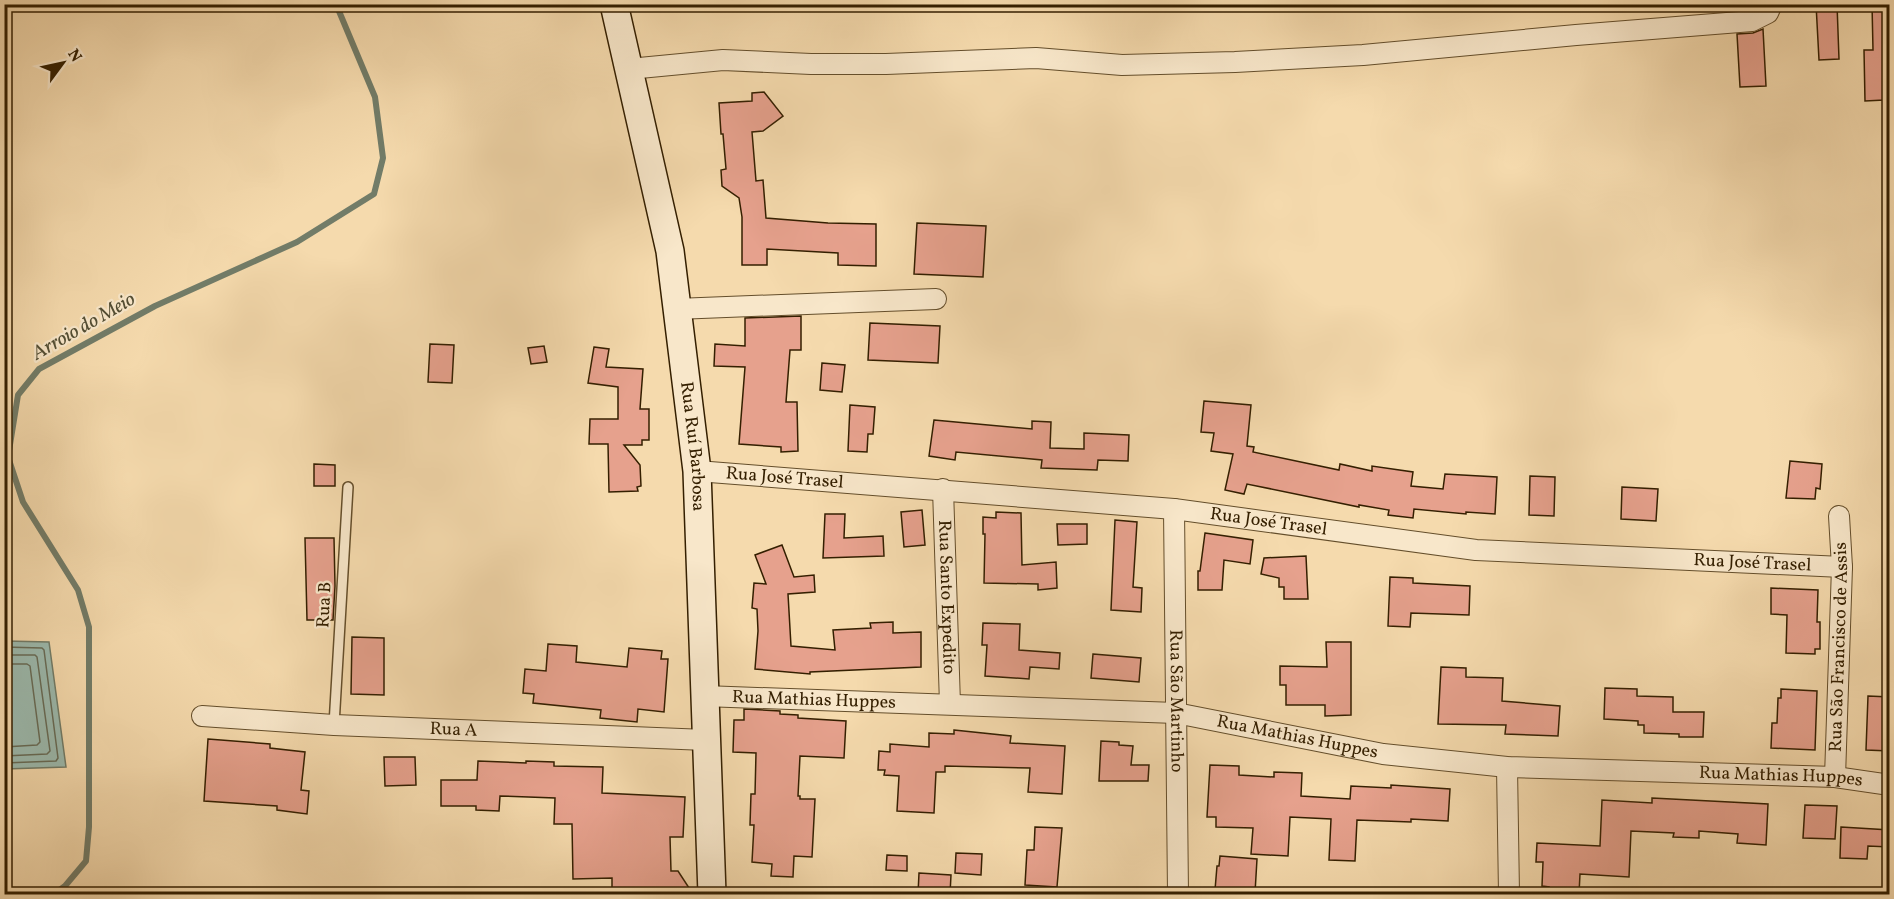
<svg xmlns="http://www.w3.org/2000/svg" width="1894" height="899" font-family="Vollkorn,serif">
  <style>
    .water { fill: #9cbaae; stroke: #727c68; stroke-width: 1.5 }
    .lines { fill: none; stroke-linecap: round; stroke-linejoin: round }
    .shore { stroke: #686c57; stroke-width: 1.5 }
    .stream { stroke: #727c68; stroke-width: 6 }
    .building { fill: #e6a18d; stroke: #341f00; stroke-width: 1.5 }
    .service-casing { stroke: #644e2b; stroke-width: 12 }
    .minor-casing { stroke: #644e2b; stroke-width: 22 }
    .secondary-casing { stroke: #341f00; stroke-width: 30 }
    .service { stroke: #f8e7ca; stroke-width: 9 }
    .minor { stroke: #f8e7ca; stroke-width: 20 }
    .secondary { stroke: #f8e7ca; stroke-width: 27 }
    .labels { text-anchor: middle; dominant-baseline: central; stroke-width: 4.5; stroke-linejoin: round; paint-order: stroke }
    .street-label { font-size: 18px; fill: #341f00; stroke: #f8e7ca }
    .water-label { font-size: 20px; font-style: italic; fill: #534e34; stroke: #f8e7ca }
  </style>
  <rect width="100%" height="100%" fill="#f5daad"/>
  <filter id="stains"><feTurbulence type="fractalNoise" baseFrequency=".00333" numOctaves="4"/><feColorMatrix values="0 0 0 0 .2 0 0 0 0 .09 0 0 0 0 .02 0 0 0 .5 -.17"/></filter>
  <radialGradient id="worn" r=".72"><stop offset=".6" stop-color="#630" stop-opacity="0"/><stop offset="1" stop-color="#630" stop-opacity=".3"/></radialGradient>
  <path class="water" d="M 5,641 L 49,642 L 66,767 L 5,769 Z"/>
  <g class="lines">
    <g class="shore">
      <path d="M 4,647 L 42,648 L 44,650 L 58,758 L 56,761 L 4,763"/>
      <path d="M 4,655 L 35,655 L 37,657 L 50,751 L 47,754 L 4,756"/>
      <path d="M 4,664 L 27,664 L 30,666 L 40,742 L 37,745 L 4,747"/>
    </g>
    <path class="stream" d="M 54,894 L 65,886 L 86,861 L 89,827 L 89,627 L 78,590 L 23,502 L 8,457 L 18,395 L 39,369 L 155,306 L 297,242 L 374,194 L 383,158 L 375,97 L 336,4"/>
  </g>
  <g class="building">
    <path d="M 1816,4 L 1837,4 L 1839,59 L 1819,60 Z"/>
    <path d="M 1872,4 L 1890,4 L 1890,59 L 1883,59 L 1884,100 L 1865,101 L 1864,50 L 1873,50 Z"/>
    <path d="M 1763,29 L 1766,86 L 1740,87 L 1737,34 L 1753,33 Z"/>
    <path d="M 764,92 L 783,116 L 763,131 L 752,132 L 756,181 L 763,180 L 766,218 L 828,223 L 876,224 L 876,266 L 838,265 L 838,253 L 767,249 L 767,265 L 742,265 L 742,217 L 739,198 L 722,186 L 721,170 L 726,169 L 723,134 L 721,134 L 719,103 L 752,101 L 752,93 Z"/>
    <path d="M 917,223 L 986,226 L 983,277 L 914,274 Z"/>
    <path d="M 801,316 L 801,350 L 790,350 L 786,402 L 797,402 L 798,451 L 781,452 L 781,447 L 739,444 L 745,367 L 714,366 L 715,344 L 745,346 L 745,318 Z"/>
    <path d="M 870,323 L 940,326 L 938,363 L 868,360 Z"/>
    <path d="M 430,344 L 454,345 L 452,383 L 428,382 Z"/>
    <path d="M 544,346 L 547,362 L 531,364 L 528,348 Z"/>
    <path d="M 594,347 L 609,349 L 606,367 L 643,369 L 640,409 L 649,409 L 649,440 L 642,440 L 642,445 L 624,445 L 640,465 L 641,486 L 637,487 L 638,491 L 609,492 L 608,444 L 589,444 L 590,419 L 618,419 L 618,387 L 588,383 Z"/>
    <path d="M 822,363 L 845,365 L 842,392 L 820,390 Z"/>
    <path d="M 1204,401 L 1251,405 L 1247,446 L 1254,447 L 1253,452 L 1339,470 L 1340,464 L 1372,471 L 1372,466 L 1413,472 L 1411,486 L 1443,489 L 1445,474 L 1497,477 L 1495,514 L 1466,512 L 1466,514 L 1414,509 L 1413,518 L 1388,515 L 1389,510 L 1359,505 L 1359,507 L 1247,484 L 1244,494 L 1225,490 L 1233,454 L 1211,451 L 1214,433 L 1201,432 Z"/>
    <path d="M 850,405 L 875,407 L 873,434 L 868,434 L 867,452 L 848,451 Z"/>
    <path d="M 934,420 L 1032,429 L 1032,421 L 1051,422 L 1050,448 L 1084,449 L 1084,433 L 1129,435 L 1128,461 L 1098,460 L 1097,470 L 1041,468 L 1042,460 L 956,452 L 955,460 L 929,456 Z"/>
    <path d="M 1790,461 L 1822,464 L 1820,489 L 1816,488 L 1815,499 L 1786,498 Z"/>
    <path d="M 314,464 L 335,465 L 335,486 L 314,486 Z"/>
    <path d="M 1530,476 L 1555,477 L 1554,516 L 1529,515 Z"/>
    <path d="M 1622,487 L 1658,489 L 1656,521 L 1621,519 Z"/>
    <path d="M 922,510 L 925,545 L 904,547 L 901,512 Z"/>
    <path d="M 996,512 L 1021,513 L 1022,565 L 1056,562 L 1057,588 L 1038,590 L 1038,584 L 984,583 L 985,534 L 983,534 L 983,517 L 996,518 Z"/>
    <path d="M 825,514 L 845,514 L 844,538 L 883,536 L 884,556 L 823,558 Z"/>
    <path d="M 1115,520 L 1137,522 L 1133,587 L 1142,588 L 1141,612 L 1111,610 Z"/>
    <path d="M 1057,524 L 1087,524 L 1087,544 L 1058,545 Z"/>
    <path d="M 1205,533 L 1253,540 L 1250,564 L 1224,560 L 1222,590 L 1198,590 L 1198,571 L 1200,571 Z"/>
    <path d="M 305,538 L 334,538 L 335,586 L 333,620 L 307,620 Z"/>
    <path d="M 782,545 L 794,577 L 814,575 L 815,592 L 788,594 L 791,646 L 835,650 L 833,630 L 871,628 L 870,623 L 893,622 L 893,633 L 921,632 L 921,667 L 810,672 L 810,674 L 755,669 L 758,631 L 757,609 L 752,608 L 754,583 L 766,584 L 755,555 Z"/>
    <path d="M 1306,556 L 1308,599 L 1284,599 L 1284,587 L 1279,587 L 1279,578 L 1261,574 L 1264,558 Z"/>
    <path d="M 1390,577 L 1413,578 L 1413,583 L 1470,586 L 1469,615 L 1411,613 L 1410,627 L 1388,626 Z"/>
    <path d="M 1771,588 L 1818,590 L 1817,622 L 1820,622 L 1820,649 L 1815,649 L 1815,654 L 1786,653 L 1787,615 L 1771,614 Z"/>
    <path d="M 983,623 L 1020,624 L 1019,650 L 1060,653 L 1059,669 L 1030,667 L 1029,679 L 985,676 L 987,645 L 982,645 Z"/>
    <path d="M 352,637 L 384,638 L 384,695 L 351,694 Z"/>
    <path d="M 1326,642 L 1351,642 L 1351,715 L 1325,716 L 1325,705 L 1286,705 L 1286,685 L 1280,685 L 1280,666 L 1327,667 Z"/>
    <path d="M 548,644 L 577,646 L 576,662 L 627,667 L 629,648 L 662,651 L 661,659 L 668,659 L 664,712 L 638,709 L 637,722 L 600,718 L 601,710 L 533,703 L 534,694 L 523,693 L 525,669 L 546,671 Z"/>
    <path d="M 1093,654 L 1141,658 L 1139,682 L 1091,678 Z"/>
    <path d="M 1441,667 L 1466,668 L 1466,677 L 1503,678 L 1502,701 L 1560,706 L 1558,736 L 1505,734 L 1506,725 L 1438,724 Z"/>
    <path d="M 1605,688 L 1637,689 L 1637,696 L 1673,697 L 1673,712 L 1704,712 L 1703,737 L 1679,737 L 1679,734 L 1644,733 L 1644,725 L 1638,725 L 1638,721 L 1604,719 Z"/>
    <path d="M 1781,689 L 1817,691 L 1815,750 L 1771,748 L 1772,723 L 1777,723 L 1778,698 L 1781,698 Z"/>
    <path d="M 1868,696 L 1890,697 L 1890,751 L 1866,750 Z"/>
    <path d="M 744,709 L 780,711 L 780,714 L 798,715 L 798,718 L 846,721 L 844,758 L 800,756 L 798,796 L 800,796 L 800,799 L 815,799 L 812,857 L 794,856 L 793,877 L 771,876 L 772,864 L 752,862 L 754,825 L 750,825 L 751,794 L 755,794 L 756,753 L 733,752 L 734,720 L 744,720 Z"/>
    <path d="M 954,730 L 1011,736 L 1010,743 L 1065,746 L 1062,794 L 1028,792 L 1030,768 L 945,766 L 945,772 L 936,772 L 934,813 L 897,811 L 899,776 L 884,775 L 885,770 L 878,770 L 879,751 L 890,752 L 890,744 L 929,747 L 929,733 L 954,734 Z"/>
    <path d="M 208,739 L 270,744 L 270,748 L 305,752 L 301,790 L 309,791 L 307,814 L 277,810 L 277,806 L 204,801 Z"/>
    <path d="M 1101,741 L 1119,742 L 1119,745 L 1133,746 L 1131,765 L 1149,765 L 1148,781 L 1099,781 Z"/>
    <path d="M 384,757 L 415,757 L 416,785 L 385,786 Z"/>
    <path d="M 478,761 L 526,763 L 526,761 L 554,762 L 554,766 L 603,767 L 602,793 L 685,797 L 683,837 L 670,837 L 671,871 L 678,871 L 693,894 L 612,894 L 612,878 L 573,879 L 572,824 L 554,824 L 555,798 L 500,796 L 499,811 L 476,810 L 476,806 L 441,806 L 441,780 L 477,780 Z"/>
    <path d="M 1210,765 L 1239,766 L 1239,775 L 1274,777 L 1274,772 L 1302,773 L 1301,796 L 1350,799 L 1351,786 L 1391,788 L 1391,785 L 1450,789 L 1448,821 L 1411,819 L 1411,822 L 1357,820 L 1355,861 L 1329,860 L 1331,819 L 1290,817 L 1288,856 L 1251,854 L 1253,828 L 1216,827 L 1216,817 L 1207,817 Z"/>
    <path d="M 1652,798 L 1768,804 L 1766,845 L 1737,843 L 1738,834 L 1699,831 L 1699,838 L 1673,837 L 1674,833 L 1631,831 L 1629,877 L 1580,874 L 1579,894 L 1548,894 L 1549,887 L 1542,886 L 1543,862 L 1536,862 L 1537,843 L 1600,846 L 1602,800 L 1652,803 Z"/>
    <path d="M 1805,805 L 1837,806 L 1835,839 L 1803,838 Z"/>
    <path d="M 1035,827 L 1062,828 L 1057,887 L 1025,885 L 1027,850 L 1034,850 Z"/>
    <path d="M 1841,827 L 1890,830 L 1890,847 L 1868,846 L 1867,859 L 1840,858 Z"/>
    <path d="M 956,853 L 982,854 L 981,875 L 955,873 Z"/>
    <path d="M 887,855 L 907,856 L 907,871 L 886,870 Z"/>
    <path d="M 1220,856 L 1257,859 L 1255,893 L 1215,890 L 1217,866 L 1219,866 Z"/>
    <path d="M 919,873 L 951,875 L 950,894 L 918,894 Z"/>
  </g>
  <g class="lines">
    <defs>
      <path id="service" d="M 334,725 L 348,487"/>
      <g id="minor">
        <path d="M 629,69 L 723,60 L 811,64 L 886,64 L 1036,58 L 1122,65 L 1235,62 L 1363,55 L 1576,35 L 1752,21 L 1768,13 L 1772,4"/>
        <path d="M 676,309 L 936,299"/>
        <path id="s1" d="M 697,471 L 1174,509 L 1476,550 L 1842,567"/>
        <path id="s2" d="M 943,489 L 950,704"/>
        <path id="s3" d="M 1174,509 L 1178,894"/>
        <path id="s4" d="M 704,696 L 1176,713 L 1383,754 L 1507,767 L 1835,777 L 1890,785"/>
        <path id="s5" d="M 202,716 L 334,725 L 706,740"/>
        <path d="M 1507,767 L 1509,894"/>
        <path id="s6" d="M 1835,777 L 1842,567 L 1839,516"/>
      </g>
      <g id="secondary">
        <path id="s7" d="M 614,4 L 670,251 L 697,471 L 712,894"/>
      </g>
    </defs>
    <use href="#service" class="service-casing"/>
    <use href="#minor" class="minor-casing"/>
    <use href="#secondary" class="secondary-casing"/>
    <use href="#service" class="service"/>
    <use href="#minor" class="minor"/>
    <use href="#secondary" class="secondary"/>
  </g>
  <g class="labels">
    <g class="street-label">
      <text stroke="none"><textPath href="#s7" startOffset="450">Rua Ruí Barbosa</textPath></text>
      <text stroke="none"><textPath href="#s1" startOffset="88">Rua José Trasel</textPath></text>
      <text stroke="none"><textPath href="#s1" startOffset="574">Rua José Trasel</textPath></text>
      <text stroke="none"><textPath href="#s1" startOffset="1060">Rua José Trasel</textPath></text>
      <text stroke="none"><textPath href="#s2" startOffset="108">Rua Santo Expedito</textPath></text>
      <text transform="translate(325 605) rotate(-87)">Rua B</text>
      <text stroke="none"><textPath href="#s6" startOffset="130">Rua São Francisco de Assis</textPath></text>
      <text stroke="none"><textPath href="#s4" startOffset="110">Rua Mathias Huppes</textPath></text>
      <text stroke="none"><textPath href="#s3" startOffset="192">Rua São Martinho</textPath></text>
      <text stroke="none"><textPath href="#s5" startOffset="252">Rua A</textPath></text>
      <text stroke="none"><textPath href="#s4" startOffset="596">Rua Mathias Huppes</textPath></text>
      <text stroke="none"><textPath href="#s4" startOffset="1082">Rua Mathias Huppes</textPath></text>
    </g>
    <g class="water-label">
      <text transform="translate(84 327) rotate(-30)">Arroio do Meio</text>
    </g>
  </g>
  <rect width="1894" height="899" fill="none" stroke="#f5daad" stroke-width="24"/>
  <rect x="6" y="6" width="1882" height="887" fill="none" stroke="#341f00" stroke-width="3"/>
  <rect x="12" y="12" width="1870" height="875" fill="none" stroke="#341f00" stroke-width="1.5"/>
  <g transform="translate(63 63) rotate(57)" stroke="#f8e7ca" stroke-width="4.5" paint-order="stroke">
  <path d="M0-4.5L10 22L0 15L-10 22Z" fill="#341f00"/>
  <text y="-9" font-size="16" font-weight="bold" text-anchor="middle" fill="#341f00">N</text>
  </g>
  <rect width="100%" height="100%" filter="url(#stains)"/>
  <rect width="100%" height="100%" fill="url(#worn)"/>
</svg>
